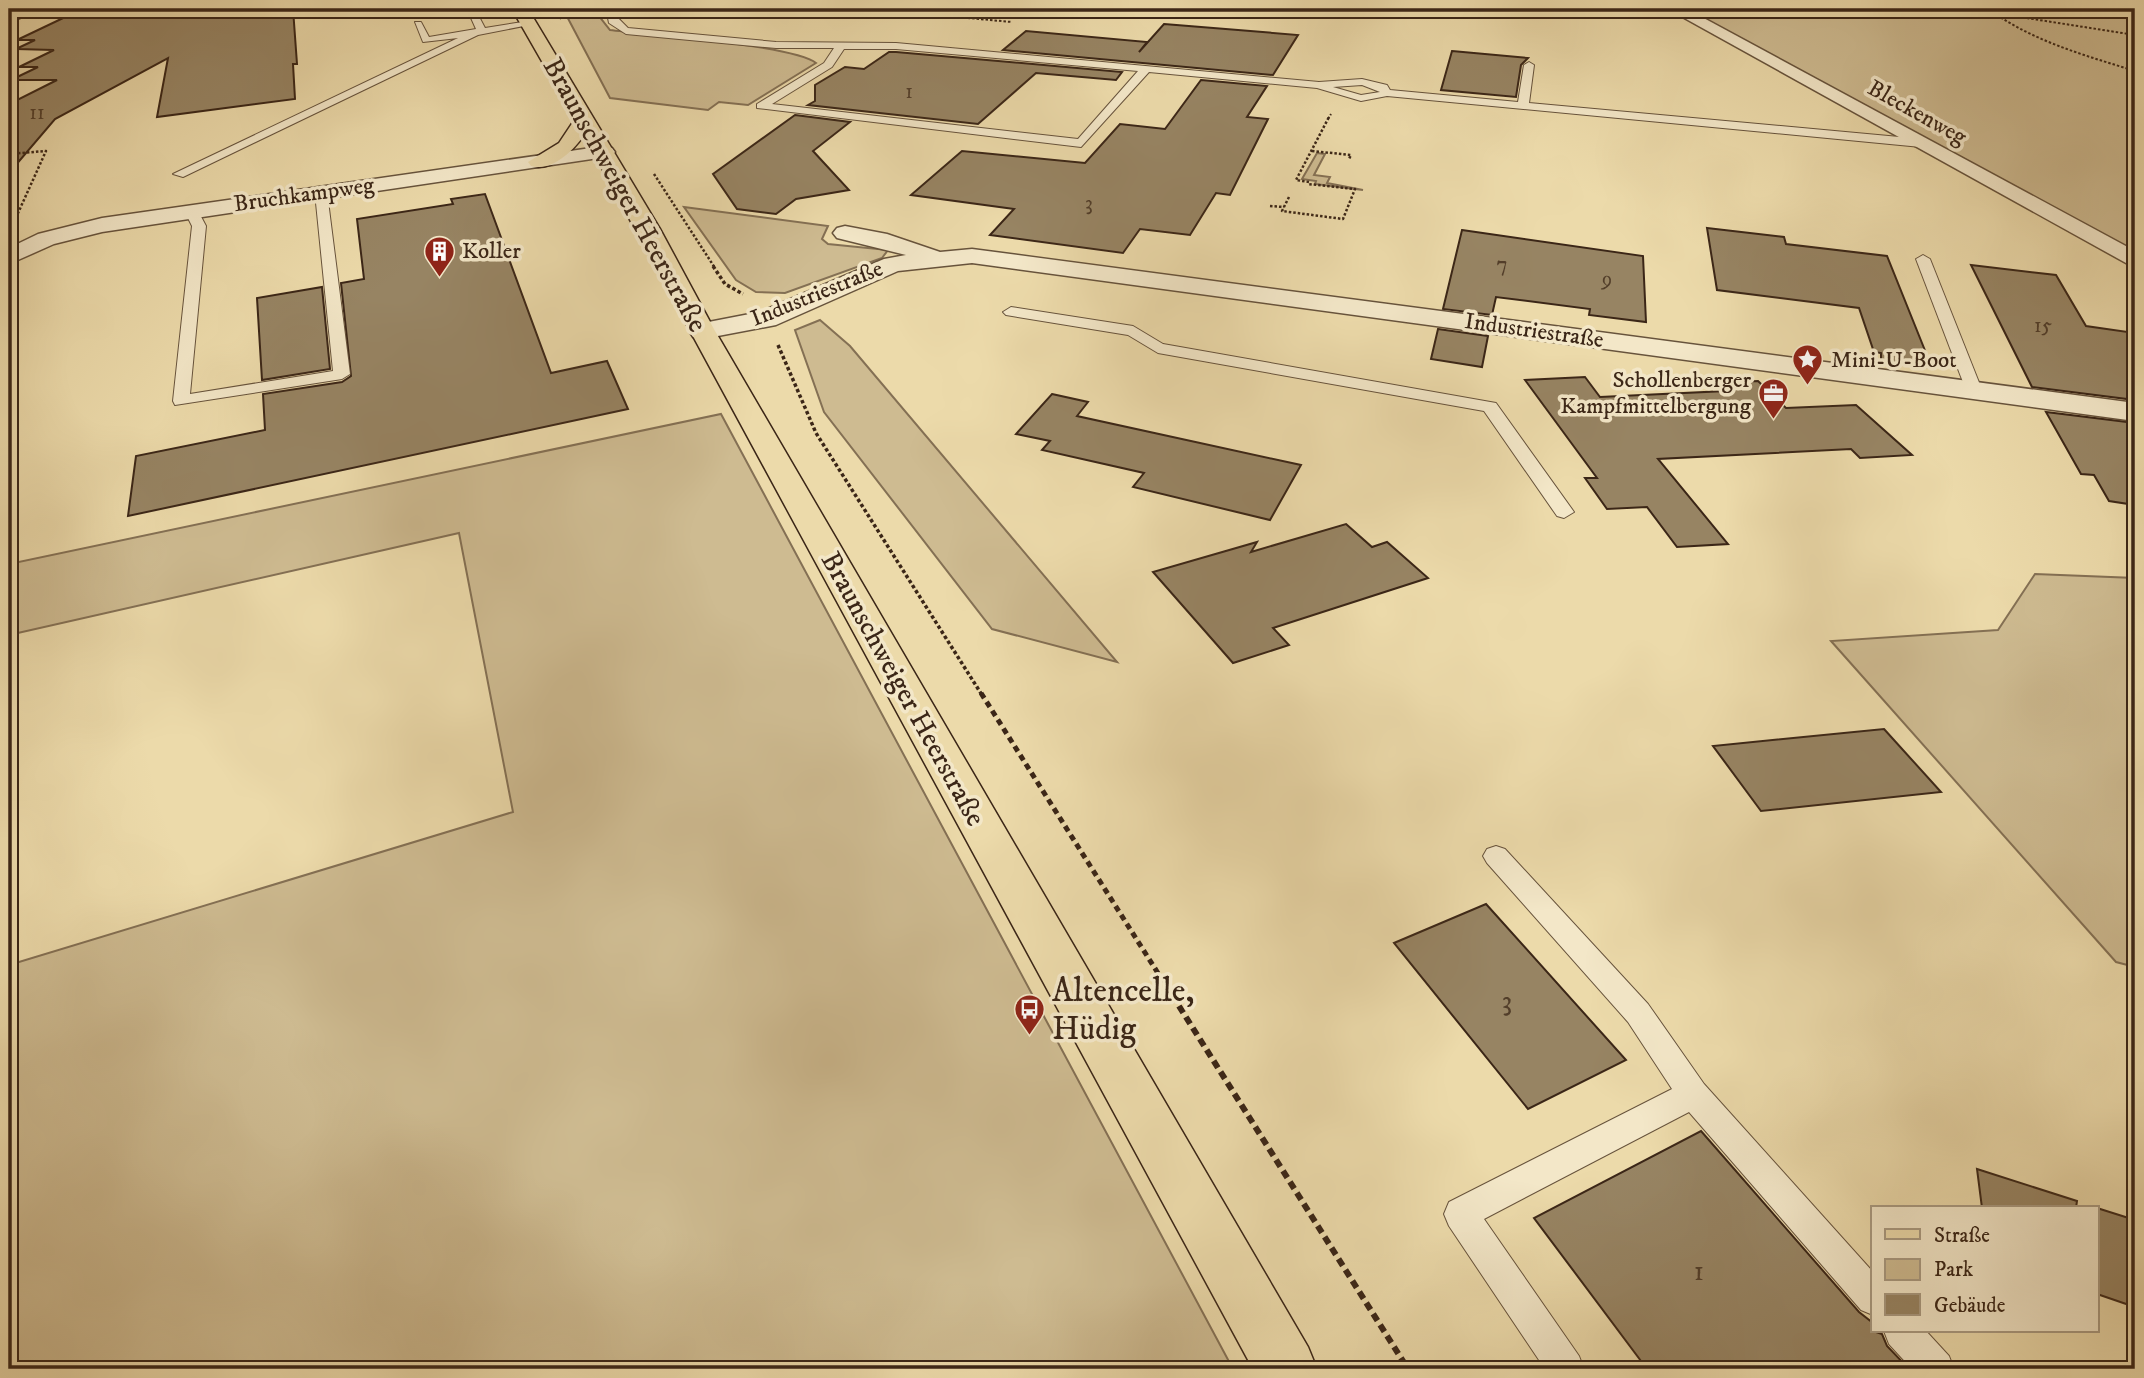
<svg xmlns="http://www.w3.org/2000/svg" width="2144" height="1378" font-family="'IM FELL DW Pica',serif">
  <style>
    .green { fill: #cebb91; stroke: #847054; stroke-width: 2 }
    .building { fill: #978463; stroke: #3b2617; stroke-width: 2 }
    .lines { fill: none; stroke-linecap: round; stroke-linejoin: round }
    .service-casing { stroke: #67533c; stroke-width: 2 }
    .minor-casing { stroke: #67533c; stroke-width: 3 }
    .primary-casing { stroke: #3b2617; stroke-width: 3 }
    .path-far4 { stroke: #3b2617; stroke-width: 2; stroke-dasharray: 2.5 2; stroke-linecap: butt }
    .path-far3 { stroke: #3b2617; stroke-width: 2.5; stroke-dasharray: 2.5 2; stroke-linecap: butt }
    .path-far2 { stroke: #3b2617; stroke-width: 3.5; stroke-dasharray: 3.5 2.5; stroke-linecap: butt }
    .path-far1 { stroke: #3b2617; stroke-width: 5; stroke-dasharray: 6 4.5; stroke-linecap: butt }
    .path { stroke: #3b2617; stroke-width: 6; stroke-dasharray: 8 5; stroke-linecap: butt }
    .service { fill: #f3e7c8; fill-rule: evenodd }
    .minor { fill: #f3e7c8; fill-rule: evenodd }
    .primary { fill: #ecdaaa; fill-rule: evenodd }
    .labels { text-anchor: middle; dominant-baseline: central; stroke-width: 7; stroke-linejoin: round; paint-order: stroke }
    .far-number-label { font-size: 21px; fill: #523e2a }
    .far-street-label { font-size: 23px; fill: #3b2617; stroke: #f3e7c8 }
    .far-poi-label { font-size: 23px; fill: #3b2617; stroke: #f3e7c8; text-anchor: start }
    .street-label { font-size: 28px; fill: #3b2617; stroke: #f3e7c8 }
    .near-number-label { font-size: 28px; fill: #523e2a }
    .near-poi-label { font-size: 33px; fill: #3b2617; stroke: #f3e7c8; text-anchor: start }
  </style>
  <rect width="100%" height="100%" fill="#ecdaaa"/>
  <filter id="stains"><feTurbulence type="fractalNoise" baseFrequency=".00286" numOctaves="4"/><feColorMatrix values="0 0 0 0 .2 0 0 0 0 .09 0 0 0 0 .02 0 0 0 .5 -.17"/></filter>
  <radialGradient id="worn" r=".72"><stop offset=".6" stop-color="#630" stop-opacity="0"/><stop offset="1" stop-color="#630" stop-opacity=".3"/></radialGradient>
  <g class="green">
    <path d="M 563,9 L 612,9 L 599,16 L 610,30 C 647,35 794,45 816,63 L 748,105 L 719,102 L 708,110 L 610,98 Z"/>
    <path d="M 1684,9 L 2135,9 L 2135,253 Z"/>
    <path d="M 1317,153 L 1325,154 L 1314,175 L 1330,177 L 1327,183 L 1363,190 L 1315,184 L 1316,181 L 1302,179 Z"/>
    <path d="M 684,207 L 828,226 L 822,239 L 828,244 L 888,250 L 882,258 L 785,293 L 756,292 L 736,280 Z"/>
    <path d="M 820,320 L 850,346 L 1117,662 L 992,629 L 824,412 L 795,330 Z"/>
    <path d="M 721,414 L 1233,1369 L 9,1369 L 9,965 L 513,812 L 459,533 L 9,635 L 9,564 Z"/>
    <path d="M 2035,574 L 2135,578 L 2135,967 L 2116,962 L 1831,641 L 1998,630 Z"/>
  </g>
  <g class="building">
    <path d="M 82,9 L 293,9 L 297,64 L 293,64 L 295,99 L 157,117 L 168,58 L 55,119 L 9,173 L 9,104 L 57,80 L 11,80 L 38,67 L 19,67 L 54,50 L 16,49 L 35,40 L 17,40 Z"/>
    <path d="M 1164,24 L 1298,35 L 1273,75 L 1003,50 L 1026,31 L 1147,42 L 1139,52 Z"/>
    <path d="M 1452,51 L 1528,58 L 1521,65 L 1516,97 L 1441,90 Z"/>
    <path d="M 889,52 L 896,52 L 1122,72 L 1116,80 L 1036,73 L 978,124 L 808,105 L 815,101 L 815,85 L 845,67 L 864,69 Z"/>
    <path d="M 1201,80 L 1267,86 L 1247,117 L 1268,119 L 1230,195 L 1216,193 L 1190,235 L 1140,229 L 1123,253 L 990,235 L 1014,209 L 911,195 L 962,151 L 1085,163 L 1120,124 L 1165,129 Z"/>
    <path d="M 795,115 L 850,122 L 813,151 L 849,190 L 796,199 L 776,214 L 737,209 L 713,174 Z"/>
    <path d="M 485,194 L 551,373 L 607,361 L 628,409 L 128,516 L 136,456 L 265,430 L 263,394 L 342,382 L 351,376 L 341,283 L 364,279 L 357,219 L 453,204 L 451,199 Z"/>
    <path d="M 1707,228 L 1784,237 L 1786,244 L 1887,256 L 1932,368 L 1881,361 L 1881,353 L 1874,352 L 1859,308 L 1717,290 Z"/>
    <path d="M 1462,230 L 1643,256 L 1646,322 L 1589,315 L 1590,309 L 1496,297 L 1492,315 L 1443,309 Z"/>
    <path d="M 1971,265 L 2056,275 L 2086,326 L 2135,333 L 2135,400 L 2032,387 Z"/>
    <path d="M 322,287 L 330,369 L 262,380 L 257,298 Z"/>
    <path d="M 1438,329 L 1488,336 L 1482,367 L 1431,359 Z"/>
    <path d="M 1585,377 L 1600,397 L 1725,391 L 1718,383 L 1758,381 L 1786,408 L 1856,405 L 1912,455 L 1860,458 L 1851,449 L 1658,459 L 1728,544 L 1677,547 L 1647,507 L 1607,509 L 1585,478 L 1597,478 L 1525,380 Z"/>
    <path d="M 1052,394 L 1088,402 L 1077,416 L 1301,465 L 1270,520 L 1133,487 L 1144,473 L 1042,450 L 1050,441 L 1016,434 Z"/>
    <path d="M 2046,412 L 2135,423 L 2135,505 L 2109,501 L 2094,475 L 2081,474 Z"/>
    <path d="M 1346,524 L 1372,547 L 1387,542 L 1428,578 L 1273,628 L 1289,645 L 1233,663 L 1153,572 L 1257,542 L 1251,552 Z"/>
    <path d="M 1884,729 L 1941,792 L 1761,811 L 1713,746 Z"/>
    <path d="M 1486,904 L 1626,1060 L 1528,1109 L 1394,943 Z"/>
    <path d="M 1701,1131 L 1859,1312 L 1873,1323 L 1873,1331 L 1882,1334 L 1887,1346 L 1909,1369 L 1647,1369 L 1534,1218 Z"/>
    <path d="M 1977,1169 L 2077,1201 L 2076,1208 L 1982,1208 Z"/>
    <path d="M 2097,1208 L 2135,1220 L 2135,1307 L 2097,1294 Z"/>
  </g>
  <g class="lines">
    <defs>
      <g id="service">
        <path d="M 467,9 L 475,9 L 485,28 L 529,21 L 534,24 L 478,35 L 183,177 L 173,174 L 458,38 L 423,42 L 415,22 L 421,22 L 429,37 L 476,29 Z"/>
        <path d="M 616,9 L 626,9 L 618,18 L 628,28 L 776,42 L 896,43 L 1319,82 L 1362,79 L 1387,85 L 1390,90 L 1518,102 L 1524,65 L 1529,62 L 1534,65 L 1529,103 L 1921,139 L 1927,143 L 1921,147 L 1387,96 L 1361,101 L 1317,88 L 1149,72 L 1081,147 L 757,108 L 757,104 L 824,63 L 834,48 L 776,48 L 626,34 L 609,23 L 608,18 ZM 844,49 L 896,49 L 1138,71 L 1078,139 L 772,104 L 832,67 ZM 1362,85 L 1380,92 L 1361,95 L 1333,87 Z"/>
        <path d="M 321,189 L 327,193 L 350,374 L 342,379 L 175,405 L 173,401 L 192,226 L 185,212 L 192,208 L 197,209 L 206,226 L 190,394 L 333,371 L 315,193 Z"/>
        <path d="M 1923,255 L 1930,259 L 1982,390 L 1980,394 L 1968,394 L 1966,390 L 1916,259 Z"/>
        <path d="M 1011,307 L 1133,326 L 1163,344 L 1496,403 L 1574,512 L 1564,518 L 1557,516 L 1484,411 L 1158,353 L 1128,335 L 1006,315 L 1003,312 Z"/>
        <path d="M 1496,846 L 1505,849 L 1648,1004 L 1704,1084 L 1873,1272 L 1873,1315 L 1861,1310 L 1689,1112 L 1484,1219 L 1579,1356 L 1584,1369 L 1545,1369 L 1449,1226 L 1444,1214 L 1449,1202 L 1672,1089 L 1628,1022 L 1487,863 L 1483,856 L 1487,849 Z"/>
        <path d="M 1884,1331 L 1926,1331 L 1949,1356 L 1954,1369 L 1912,1369 L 1889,1344 Z"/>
      </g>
      <g id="minor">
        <path d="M 19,9 L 40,9 L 9,23 L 9,13 Z"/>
        <path d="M 1668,9 L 1687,9 L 2135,251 L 2135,268 Z"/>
        <path d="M 605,146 L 612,148 L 615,152 L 612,156 L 102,232 L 54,244 L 9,264 L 9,248 L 38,234 L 102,218 Z"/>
        <path d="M 845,226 L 887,234 L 940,252 L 972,249 L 2135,403 L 2135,421 L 972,263 L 898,271 L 776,325 L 702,339 L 693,337 L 689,331 L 693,325 L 760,312 L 884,259 L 906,255 L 837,238 L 833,233 L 837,228 Z"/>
      </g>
      <path id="primary" d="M 512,9 L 528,9 L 660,229 L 715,331 L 1308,1347 L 1317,1369 L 1253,1369 L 584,135 C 573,151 552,172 531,166 L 528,162 L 559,143 L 575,119 Z"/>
    </defs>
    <use href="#service" class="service-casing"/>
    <use href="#minor" class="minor-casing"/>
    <use href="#primary" class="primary-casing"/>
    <g class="path-far4">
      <path d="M 556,9 L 561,19"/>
      <path d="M 869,9 L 1012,22"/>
      <path d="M 1969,9 L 2135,35"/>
      <path d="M 1997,15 C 2039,43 2087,56 2135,71"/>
      <path d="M 1328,119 L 1331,114"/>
    </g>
    <g class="path-far3">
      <path d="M 1312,151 L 1351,155 L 1349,159"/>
      <path d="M 9,154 L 46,151 L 14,222"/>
      <path d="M 654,174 L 715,268"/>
      <path d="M 1309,182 L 1296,180 L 1329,117"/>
      <path d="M 1289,197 L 1282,211 L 1343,219 L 1355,189 L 1308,184"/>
      <path d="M 1270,206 L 1284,207"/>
    </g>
    <g class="path-far2">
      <path d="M 713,266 L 725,284 L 743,294"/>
      <path d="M 778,345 L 816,433 L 982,695"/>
    </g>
    <path class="path-far1" d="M 981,693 L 1173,997"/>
    <path class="path" d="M 1172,995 L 1408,1369"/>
    <use href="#service" class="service"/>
    <use href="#minor" class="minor"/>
    <use href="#primary" class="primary"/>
  </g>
  <defs>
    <symbol id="building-pin" viewBox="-11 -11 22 30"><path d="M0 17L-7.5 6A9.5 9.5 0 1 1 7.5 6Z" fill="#8f2418" stroke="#f3e7c8"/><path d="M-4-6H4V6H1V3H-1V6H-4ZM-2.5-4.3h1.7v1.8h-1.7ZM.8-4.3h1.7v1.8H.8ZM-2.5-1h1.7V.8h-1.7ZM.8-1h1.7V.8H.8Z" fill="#fff"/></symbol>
    <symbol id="sight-pin" viewBox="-11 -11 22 30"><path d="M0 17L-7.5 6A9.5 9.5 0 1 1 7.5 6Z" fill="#8f2418" stroke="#f3e7c8"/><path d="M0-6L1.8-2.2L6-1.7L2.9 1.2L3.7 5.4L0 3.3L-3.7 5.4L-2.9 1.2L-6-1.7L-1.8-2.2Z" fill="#fff"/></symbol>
    <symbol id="office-pin" viewBox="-11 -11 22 30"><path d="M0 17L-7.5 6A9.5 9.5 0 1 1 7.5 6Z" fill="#8f2418" stroke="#f3e7c8"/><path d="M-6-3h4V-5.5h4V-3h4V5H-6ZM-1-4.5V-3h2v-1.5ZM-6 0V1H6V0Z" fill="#fff"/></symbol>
    <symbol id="bus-pin" viewBox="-11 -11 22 30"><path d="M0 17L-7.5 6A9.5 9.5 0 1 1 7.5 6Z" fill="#8f2418" stroke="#f3e7c8"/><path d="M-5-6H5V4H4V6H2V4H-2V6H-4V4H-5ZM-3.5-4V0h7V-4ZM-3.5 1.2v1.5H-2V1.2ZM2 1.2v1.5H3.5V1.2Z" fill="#fff"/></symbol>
  </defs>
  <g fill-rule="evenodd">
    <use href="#building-pin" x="422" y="234" width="35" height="47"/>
    <use href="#sight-pin" x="1790" y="342" width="35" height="47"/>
    <use href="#office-pin" x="1756" y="376" width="35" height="47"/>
    <use href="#bus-pin" x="1012" y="992" width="35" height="47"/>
  </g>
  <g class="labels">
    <g class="far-number-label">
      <text x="909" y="92">1</text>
      <text x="37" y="113">11</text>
      <text x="1089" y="204">3</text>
      <text x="1502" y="265">7</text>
      <text x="1607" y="280">9</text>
      <text x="2043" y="326">15</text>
    </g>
    <g class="far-street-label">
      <text transform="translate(1917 113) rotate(29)">Bleckenweg</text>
      <text transform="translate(304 195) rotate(-8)">Bruchkampweg</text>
      <text transform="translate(817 294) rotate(-22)">Industriestraße</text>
      <text transform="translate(1534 331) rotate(8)">Industriestraße</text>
    </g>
    <g class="far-poi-label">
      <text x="462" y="251">Koller</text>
      <text x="1831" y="360">Mini-U-Boot</text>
      <text x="1751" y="380" text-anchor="end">Schollenberger<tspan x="1751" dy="26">Kampfmittelbergung</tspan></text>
    </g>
    <g class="street-label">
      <text transform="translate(625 195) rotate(61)">Braunschweiger Heerstraße</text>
      <text transform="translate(903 689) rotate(61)">Braunschweiger Heerstraße</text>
    </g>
    <g class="near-number-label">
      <text x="1507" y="1001">3</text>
      <text x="1699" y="1271">1</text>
    </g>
    <g class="near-poi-label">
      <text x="1052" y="991">Altencelle,<tspan x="1052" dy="38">Hüdig</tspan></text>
    </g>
  </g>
  <rect width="2144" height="1378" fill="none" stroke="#ecdaaa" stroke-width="35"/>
  <rect x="10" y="10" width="2123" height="1357" fill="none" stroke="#3b2617" stroke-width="3.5"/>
  <rect x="18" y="18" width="2109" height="1343" fill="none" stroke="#3b2617" stroke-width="2"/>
  <rect x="1871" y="1206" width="228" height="126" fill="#f3e7c8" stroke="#a99a81" stroke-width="2"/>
  <rect x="1885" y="1229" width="35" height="10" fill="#ecdaaa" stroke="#a99a81" stroke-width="2"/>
  <text x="1934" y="1242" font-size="21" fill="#3b2617">Straße</text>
  <rect x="1885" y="1259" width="35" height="21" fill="#cebb91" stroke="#a99a81" stroke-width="2"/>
  <text x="1934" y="1276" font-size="21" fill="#3b2617">Park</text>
  <rect x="1885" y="1294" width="35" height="21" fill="#978463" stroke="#a99a81" stroke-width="2"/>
  <text x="1934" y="1312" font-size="21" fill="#3b2617">Gebäude</text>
  <rect width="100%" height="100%" filter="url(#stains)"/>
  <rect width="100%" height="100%" fill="url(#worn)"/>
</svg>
